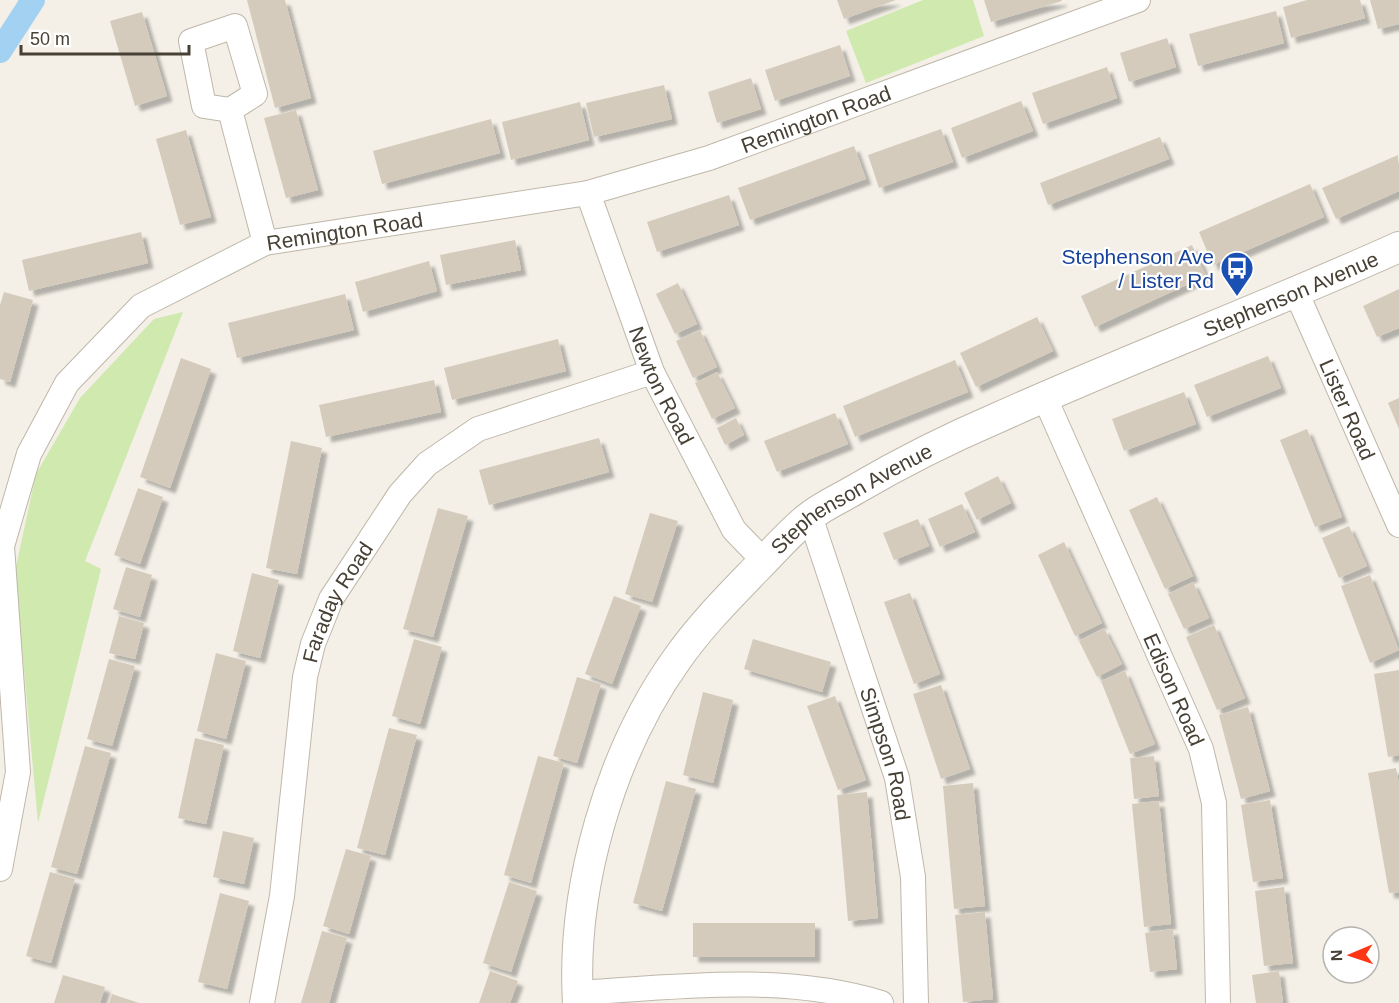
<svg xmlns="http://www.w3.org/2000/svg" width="1399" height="1003" font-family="Arial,sans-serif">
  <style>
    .green { fill: #cfe9af }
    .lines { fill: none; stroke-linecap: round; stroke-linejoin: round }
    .canal { stroke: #a2d1f1; stroke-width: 24 }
    .building { fill: #d5cbbc; filter: url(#shadow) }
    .minor-casing { stroke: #bfb7a9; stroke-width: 26 }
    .tertiary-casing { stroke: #bfb7a9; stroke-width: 32 }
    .minor { stroke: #fff; stroke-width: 24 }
    .tertiary { stroke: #fff; stroke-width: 30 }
    .labels { text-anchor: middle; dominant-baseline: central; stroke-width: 4.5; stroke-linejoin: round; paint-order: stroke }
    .street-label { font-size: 21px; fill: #474035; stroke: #fff }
    .transit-label { font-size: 21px; fill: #164399; stroke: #fff; text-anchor: end }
  </style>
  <defs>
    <filter id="shadow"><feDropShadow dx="5.5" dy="5.5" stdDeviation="1.5" flood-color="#0004"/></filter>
  </defs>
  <rect width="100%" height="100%" fill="#f4f0e7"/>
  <g class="green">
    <path d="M 923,0 L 973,0 L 984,36 L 866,83 L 846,31 Z"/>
    <path d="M 183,312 L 85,561 L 101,569 L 38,823 L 15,571 L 36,474 L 80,398 L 154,319 Z"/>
  </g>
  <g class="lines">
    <path class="canal" d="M 0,51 L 33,0"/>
  </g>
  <g class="building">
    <path d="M 247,0 L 285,0 L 311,98 L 275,108 Z"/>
    <path d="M 837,0 L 896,0 L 844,19 Z"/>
    <path d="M 984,0 L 1061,0 L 1062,1 L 991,22 Z"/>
    <path d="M 1307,0 L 1360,0 L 1365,18 L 1291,38 L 1283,7 Z"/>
    <path d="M 1370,0 L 1399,0 L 1399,24 L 1378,29 Z"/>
    <path d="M 1276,11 L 1284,43 L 1198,66 L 1189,34 Z"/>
    <path d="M 142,12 L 167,96 L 135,106 L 110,21 Z"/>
    <path d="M 1167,38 L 1176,67 L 1129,82 L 1120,53 Z"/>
    <path d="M 840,45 L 850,76 L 775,101 L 765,70 Z"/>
    <path d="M 1107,67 L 1117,98 L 1043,124 L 1032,93 Z"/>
    <path d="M 751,78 L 761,109 L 717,123 L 708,92 Z"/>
    <path d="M 664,85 L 672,119 L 594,137 L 586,103 Z"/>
    <path d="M 1021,101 L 1033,131 L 962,158 L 951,128 Z"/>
    <path d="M 580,102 L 589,140 L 511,160 L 502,122 Z"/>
    <path d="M 296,110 L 318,190 L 286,198 L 264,118 Z"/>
    <path d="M 491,119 L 500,153 L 382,184 L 373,151 Z"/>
    <path d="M 941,129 L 953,162 L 879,188 L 868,155 Z"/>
    <path d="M 186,130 L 211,217 L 180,225 L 156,139 Z"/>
    <path d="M 1160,137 L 1169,159 L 1048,205 L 1040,183 Z"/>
    <path d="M 854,146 L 866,179 L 750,220 L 738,188 Z"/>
    <path d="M 1398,155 L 1399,191 L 1336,219 L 1322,188 Z"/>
    <path d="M 1310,184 L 1324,217 L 1213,265 L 1199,232 Z"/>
    <path d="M 729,195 L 739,225 L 657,252 L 647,222 Z"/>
    <path d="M 141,232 L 148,263 L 29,291 L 22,260 Z"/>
    <path d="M 515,240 L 521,270 L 446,285 L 440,255 Z"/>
    <path d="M 1192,245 L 1206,276 L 1095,327 L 1081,296 Z"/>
    <path d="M 429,261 L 437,291 L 363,312 L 355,282 Z"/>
    <path d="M 678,283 L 697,324 L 675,334 L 656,294 Z"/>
    <path d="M 1399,289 L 1399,328 L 1377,337 L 1363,306 Z"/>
    <path d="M 4,292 L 33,300 L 10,382 L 0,379 L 0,305 Z"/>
    <path d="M 345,294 L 354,330 L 237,358 L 228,323 Z"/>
    <path d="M 1037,317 L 1053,351 L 976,387 L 960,353 Z"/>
    <path d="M 700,330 L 717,367 L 693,378 L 676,341 Z"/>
    <path d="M 558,339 L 566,371 L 452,400 L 444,368 Z"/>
    <path d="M 1268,356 L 1281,388 L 1207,417 L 1194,385 Z"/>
    <path d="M 181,358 L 211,369 L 170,488 L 140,477 Z"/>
    <path d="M 955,360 L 968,392 L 855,437 L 843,406 Z"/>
    <path d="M 717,372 L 735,408 L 712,419 L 695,383 Z"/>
    <path d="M 434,380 L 441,412 L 326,437 L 319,405 Z"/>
    <path d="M 1184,392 L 1196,424 L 1124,451 L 1112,419 Z"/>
    <path d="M 1399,398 L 1399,429 L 1388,403 Z"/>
    <path d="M 835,413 L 848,444 L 777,472 L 764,441 Z"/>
    <path d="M 736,418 L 744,435 L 725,445 L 717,428 Z"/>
    <path d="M 1307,429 L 1342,517 L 1315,527 L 1280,440 Z"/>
    <path d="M 599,438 L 609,472 L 489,505 L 479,470 Z"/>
    <path d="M 291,441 L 322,448 L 297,574 L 266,568 Z"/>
    <path d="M 998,476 L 1011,503 L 977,520 L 964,493 Z"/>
    <path d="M 138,488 L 163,497 L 140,564 L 114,555 Z"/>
    <path d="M 1157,497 L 1193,576 L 1165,589 L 1129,510 Z"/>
    <path d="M 962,504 L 975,532 L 940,547 L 928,519 Z"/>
    <path d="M 438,508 L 468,516 L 433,637 L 403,629 Z"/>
    <path d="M 650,513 L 678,521 L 652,602 L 625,594 Z"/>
    <path d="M 918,519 L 929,546 L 894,560 L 883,533 Z"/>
    <path d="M 1349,526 L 1367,566 L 1339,578 L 1322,538 Z"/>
    <path d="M 1064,542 L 1102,623 L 1075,636 L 1038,555 Z"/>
    <path d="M 126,567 L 152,575 L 140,617 L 113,609 Z"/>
    <path d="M 252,573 L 279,580 L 260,658 L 233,651 Z"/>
    <path d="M 1370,575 L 1399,650 L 1370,663 L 1341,586 Z"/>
    <path d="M 1193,582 L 1209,618 L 1184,629 L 1168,594 Z"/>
    <path d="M 910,593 L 940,674 L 914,684 L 884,602 Z"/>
    <path d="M 614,596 L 641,606 L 612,684 L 585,674 Z"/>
    <path d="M 119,616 L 144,623 L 135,659 L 109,653 Z"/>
    <path d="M 1214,625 L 1245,698 L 1217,710 L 1186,637 Z"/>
    <path d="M 1104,628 L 1122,664 L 1097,677 L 1079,641 Z"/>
    <path d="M 414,639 L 442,647 L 420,724 L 392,716 Z"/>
    <path d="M 753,639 L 831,662 L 822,692 L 744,669 Z"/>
    <path d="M 216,653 L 246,661 L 226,739 L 197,731 Z"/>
    <path d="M 109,659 L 135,666 L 112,746 L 87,739 Z"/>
    <path d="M 1399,670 L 1399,755 L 1388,757 L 1374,674 Z"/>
    <path d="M 1125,671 L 1155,744 L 1130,754 L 1101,681 Z"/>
    <path d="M 577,677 L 601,684 L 577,763 L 553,756 Z"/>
    <path d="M 941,685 L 970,769 L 941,779 L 913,694 Z"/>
    <path d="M 703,692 L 733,700 L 713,783 L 683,775 Z"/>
    <path d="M 835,696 L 866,780 L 838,790 L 807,706 Z"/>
    <path d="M 1248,707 L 1270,791 L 1241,799 L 1219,715 Z"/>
    <path d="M 389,728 L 417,735 L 385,855 L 357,848 Z"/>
    <path d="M 195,738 L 224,745 L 206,824 L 178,818 Z"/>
    <path d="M 85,746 L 111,753 L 77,874 L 51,867 Z"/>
    <path d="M 538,756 L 564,763 L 531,883 L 504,875 Z"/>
    <path d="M 1154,756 L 1159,796 L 1134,799 L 1130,758 Z"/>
    <path d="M 1396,768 L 1399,784 L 1399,892 L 1389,893 L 1368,773 Z"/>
    <path d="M 666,781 L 696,789 L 662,911 L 633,903 Z"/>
    <path d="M 973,783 L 985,906 L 954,909 L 943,786 Z"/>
    <path d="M 867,792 L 878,918 L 848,921 L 837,795 Z"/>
    <path d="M 1270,800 L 1283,878 L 1253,882 L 1241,805 Z"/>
    <path d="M 1159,801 L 1171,924 L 1144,927 L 1132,804 Z"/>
    <path d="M 223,831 L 254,838 L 244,884 L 213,877 Z"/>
    <path d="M 346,849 L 371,856 L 349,934 L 323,926 Z"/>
    <path d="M 50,872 L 75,879 L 51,963 L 26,956 Z"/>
    <path d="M 509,882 L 537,891 L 511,972 L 483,963 Z"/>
    <path d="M 1284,887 L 1293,963 L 1264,966 L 1255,891 Z"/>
    <path d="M 220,893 L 249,901 L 227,989 L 198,982 Z"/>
    <path d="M 985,912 L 993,999 L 963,1002 L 955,915 Z"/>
    <rect x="693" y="923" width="122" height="34"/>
    <path d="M 1173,929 L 1177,969 L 1150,972 L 1145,933 Z"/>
    <path d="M 322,931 L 347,938 L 329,1003 L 301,1003 Z"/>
    <path d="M 490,971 L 518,981 L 510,1003 L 479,1003 Z"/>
    <path d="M 1279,971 L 1283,1003 L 1256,1003 L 1252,975 Z"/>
    <path d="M 63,975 L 105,987 L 100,1003 L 54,1003 Z"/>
    <path d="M 112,994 L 139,1003 L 109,1003 Z"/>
  </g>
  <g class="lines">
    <defs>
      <g id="minor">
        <path d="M 230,110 L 255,94 L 235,26 L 191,41 L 204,106 L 230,110 L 265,243"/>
        <path id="s1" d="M 588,193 L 652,372 L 734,530 L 764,561"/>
        <path id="s2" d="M 1297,294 L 1399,525"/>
        <path id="s3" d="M 1044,396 L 1201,749 L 1214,803 L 1218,1003"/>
        <path id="s4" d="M 810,516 L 897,778 L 913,877 L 916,1003"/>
        <path id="s5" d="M 0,869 L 18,772 L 2,546 L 29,454 L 67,383 L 141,306 L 265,243 L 588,193 L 709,158 L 1138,0"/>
        <path d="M 577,993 C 677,987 783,973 881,1003"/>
        <path id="s6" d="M 262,1003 L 282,896 L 305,677 L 313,644 L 331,599 L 400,494 L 427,464 L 478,429 L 652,372"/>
      </g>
      <g id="tertiary">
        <path id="s7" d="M 578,1003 C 571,888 610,753 677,659 C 700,626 729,597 757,568 C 774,551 791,531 809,517 C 823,506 841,498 856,489 C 902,462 948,439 997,418 C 1130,358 1266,307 1399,247"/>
      </g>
    </defs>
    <use href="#minor" class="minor-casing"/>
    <use href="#tertiary" class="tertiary-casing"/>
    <use href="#minor" class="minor"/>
    <use href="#tertiary" class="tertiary"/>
  </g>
  <defs>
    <symbol id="bus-pin" viewBox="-11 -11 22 30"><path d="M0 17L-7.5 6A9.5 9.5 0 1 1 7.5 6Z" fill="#1a4fb4" stroke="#fff"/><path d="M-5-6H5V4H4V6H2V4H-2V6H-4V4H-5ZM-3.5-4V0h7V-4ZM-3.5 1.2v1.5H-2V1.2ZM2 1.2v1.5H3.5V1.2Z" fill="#fff"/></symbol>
  </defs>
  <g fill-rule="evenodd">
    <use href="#bus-pin" x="1218" y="249" width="38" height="52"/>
  </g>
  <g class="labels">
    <g class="street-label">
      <text stroke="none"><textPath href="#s5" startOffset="1314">Remington Road</textPath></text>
      <text stroke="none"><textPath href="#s5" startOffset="828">Remington Road</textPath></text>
      <text stroke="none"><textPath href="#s7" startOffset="1090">Stephenson Avenue</textPath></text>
      <text stroke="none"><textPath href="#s1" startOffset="206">Newton Road</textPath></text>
      <text stroke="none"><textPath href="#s2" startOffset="126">Lister Road</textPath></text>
      <text stroke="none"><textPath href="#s7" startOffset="604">Stephenson Avenue</textPath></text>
      <text stroke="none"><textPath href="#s6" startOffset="411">Faraday Road</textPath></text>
      <text stroke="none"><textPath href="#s3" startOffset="321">Edison Road</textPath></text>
      <text stroke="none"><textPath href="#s4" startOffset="250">Simpson Road</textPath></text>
    </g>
    <g class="transit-label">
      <text x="1214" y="256">Stephenson Ave<tspan x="1214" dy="24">/ Lister Rd</tspan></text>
    </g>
  </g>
  <g transform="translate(1351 955) rotate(268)"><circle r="28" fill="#ffffff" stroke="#b5b3ae" stroke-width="1.5"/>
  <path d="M0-4.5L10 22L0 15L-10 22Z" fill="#fd3614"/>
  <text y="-9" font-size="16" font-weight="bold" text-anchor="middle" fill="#474035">N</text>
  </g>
  <path d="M21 45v9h168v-9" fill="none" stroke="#474035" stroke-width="3"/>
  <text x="30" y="45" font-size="18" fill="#474035" stroke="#ffffff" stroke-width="4.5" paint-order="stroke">50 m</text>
</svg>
